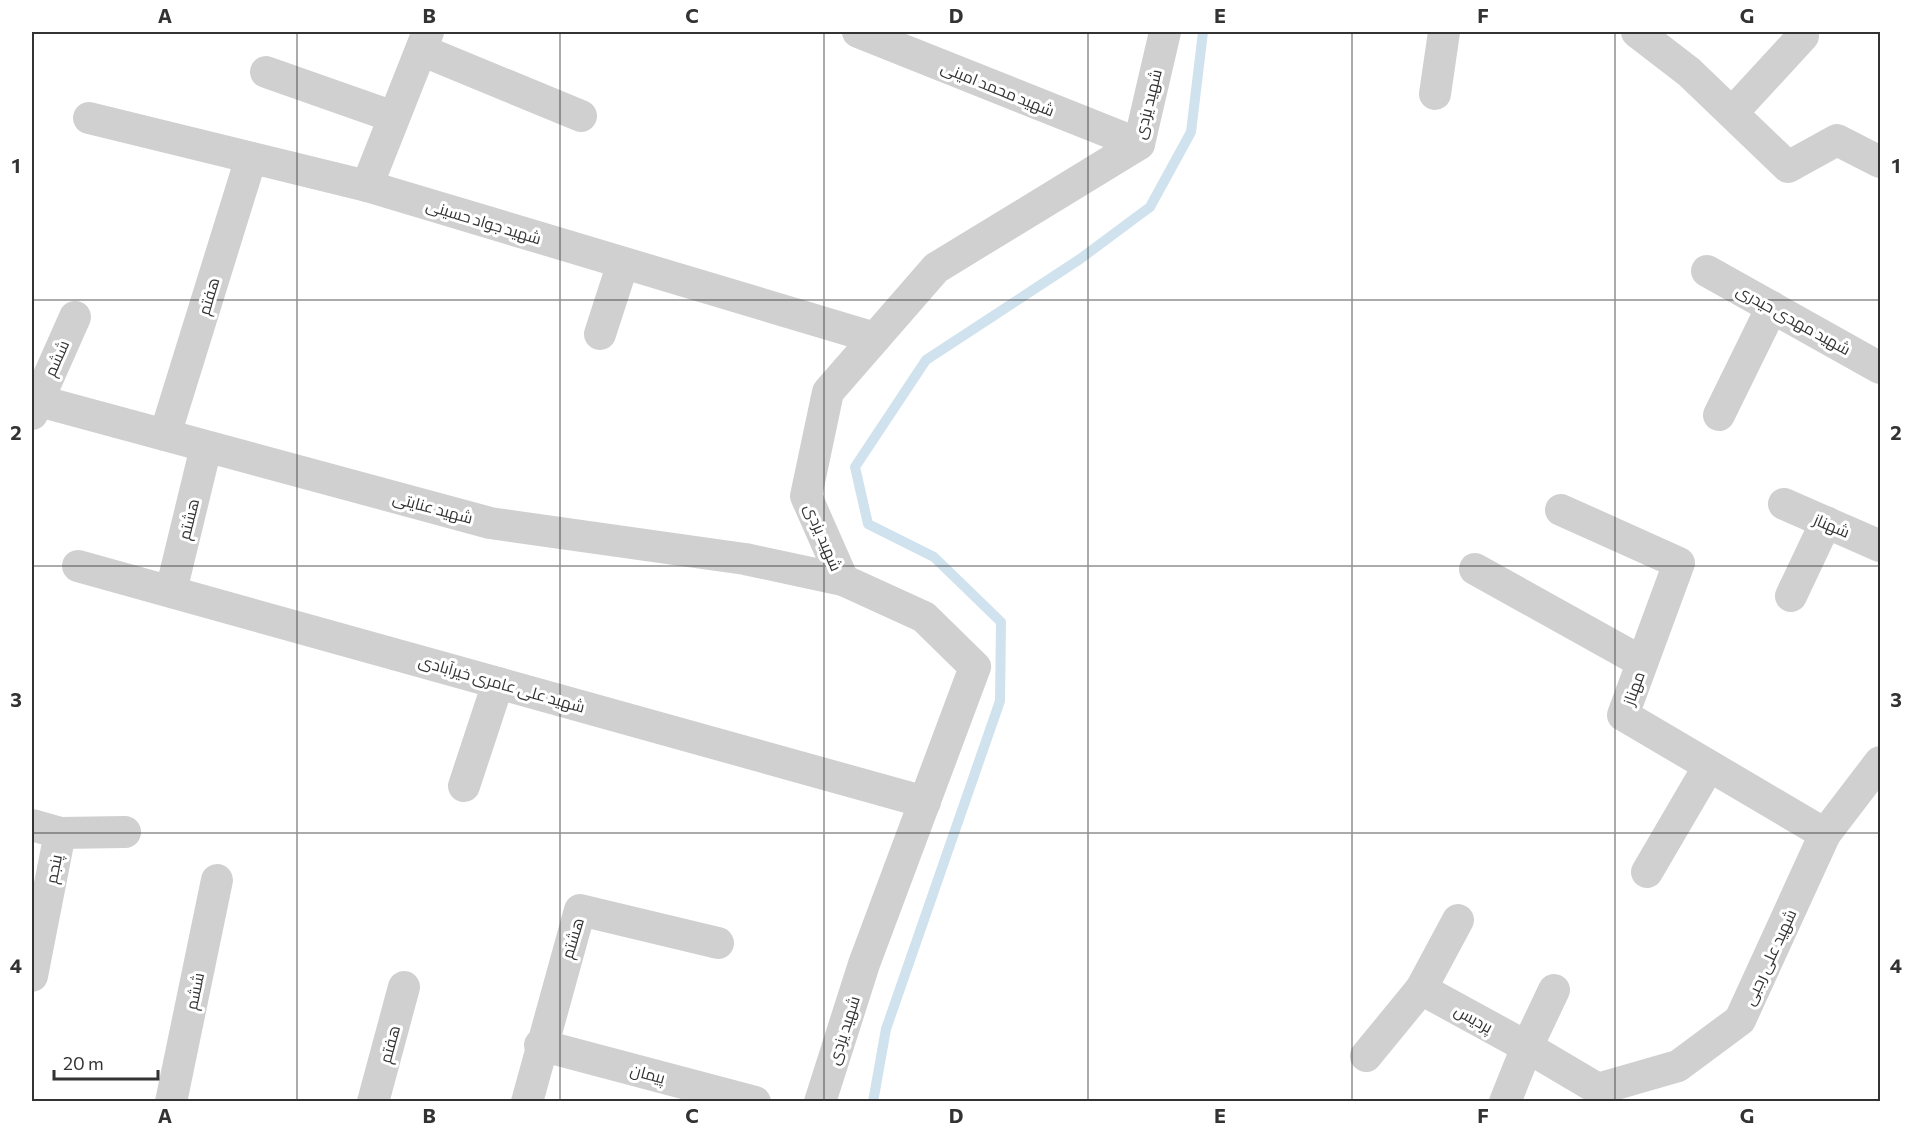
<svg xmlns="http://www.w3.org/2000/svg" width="1912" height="1133" font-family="Commissioner,Cairo,sans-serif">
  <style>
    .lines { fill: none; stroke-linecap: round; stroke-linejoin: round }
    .stream { stroke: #cfe2ee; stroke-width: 10 }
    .street { stroke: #d0d0d0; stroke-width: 32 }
    .grid { fill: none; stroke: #333; stroke-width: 1.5; stroke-opacity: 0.55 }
    .labels { text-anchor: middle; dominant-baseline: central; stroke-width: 6; stroke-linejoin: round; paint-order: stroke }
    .street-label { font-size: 16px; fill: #333; stroke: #fff }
    .neatline { fill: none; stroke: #333; stroke-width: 2 }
    .grid-label { font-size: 20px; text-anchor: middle; font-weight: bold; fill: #333 }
  </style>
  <rect width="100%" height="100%" fill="#fff"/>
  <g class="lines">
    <path class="stream" d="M 873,1102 L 886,1029 L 1000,701 L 1001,622 L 934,557 L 868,524 L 855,467 L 926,360 L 1080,259 L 1150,207 L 1191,132 L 1203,32"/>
    <g class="street">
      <path d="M 858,32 L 1139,144"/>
      <path d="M 1637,32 L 1689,72 L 1788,167 L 1837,140 L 1880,162"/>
      <path d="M 421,50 L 581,116"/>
      <path d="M 266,72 L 394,117"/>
      <path d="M 1435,94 L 1444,32"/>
      <path d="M 1732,113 L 1803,36"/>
      <path d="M 89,118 L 367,186 L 875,338"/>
      <path d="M 367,186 L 428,32"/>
      <path d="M 1707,271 L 1880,368"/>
      <path d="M 600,334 L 623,263"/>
      <path d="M 32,399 L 490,523 L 745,559 L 843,580"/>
      <path d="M 32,414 L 75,317"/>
      <path d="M 1719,415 L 1772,307"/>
      <path d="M 165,435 L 251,158"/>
      <path d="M 1784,504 L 1880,546"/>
      <path d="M 1561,510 L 1679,563 L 1623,715 L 1825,834"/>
      <path d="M 78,566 L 925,802"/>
      <path d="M 1475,569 L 1642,662"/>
      <path d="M 171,591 L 206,447"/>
      <path d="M 1791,596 L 1826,522"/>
      <path d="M 464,786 L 498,683"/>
      <path d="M 32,825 L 60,833 L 125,832"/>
      <path d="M 1647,872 L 1709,766"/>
      <path d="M 32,976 L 60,833"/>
      <path d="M 1421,989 L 1527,1047 L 1554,990"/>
      <path d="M 540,1045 L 755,1102"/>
      <path d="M 1366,1056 L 1421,989 L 1458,920"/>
      <path d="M 171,1102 L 217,880"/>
      <path d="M 373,1102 L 404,987"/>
      <path d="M 527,1102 L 580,910 L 718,943"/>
      <path d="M 820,1102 L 864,964 L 975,667 L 924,617 L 843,580 L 806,496 L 828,392 L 936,268 L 1139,144 L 1165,32"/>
      <path d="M 1505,1102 L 1527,1047 L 1598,1089 L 1678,1066 L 1740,1020 L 1825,834 L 1880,762"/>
    </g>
  </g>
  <path class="grid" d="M 297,32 L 297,1102M 560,32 L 560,1102M 824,32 L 824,1102M 1088,32 L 1088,1102M 1352,32 L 1352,1102M 1615,32 L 1615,1102M 32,300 L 1880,300M 32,566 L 1880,566M 32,833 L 1880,833"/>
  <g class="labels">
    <g class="street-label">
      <text transform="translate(998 88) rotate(22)">شهید محمد امینی</text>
      <text transform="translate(1147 104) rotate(-76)">شهید یزدی</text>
      <text transform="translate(484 221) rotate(17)">شهید جواد حسینی</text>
      <text transform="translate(208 296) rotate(-73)">هفتم</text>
      <text transform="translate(1794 319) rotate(29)">شهید مهدی حیدری</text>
      <text transform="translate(56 358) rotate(-66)">ششم</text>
      <text transform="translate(433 507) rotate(15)">شهید عنایتی</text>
      <text transform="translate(188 519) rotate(-76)">هشتم</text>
      <text transform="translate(1832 525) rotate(23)">شهناز</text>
      <text transform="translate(824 537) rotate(67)">شهید یزدی</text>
      <text transform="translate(502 683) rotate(16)">شهید علی عامری خیرآبادی</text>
      <text transform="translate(1633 688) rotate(-70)">مهناز</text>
      <text transform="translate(53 869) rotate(-79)">پنجم</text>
      <text transform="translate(572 938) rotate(-73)">هشتم</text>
      <text transform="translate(1769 957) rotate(-65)">شهید علی رجبی</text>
      <text transform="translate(194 991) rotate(-78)">ششم</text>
      <text transform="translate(1474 1018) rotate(29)">پردیس</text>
      <text transform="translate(843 1030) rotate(-72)">شهید یزدی</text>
      <text transform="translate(389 1044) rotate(-75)">هفتم</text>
      <text transform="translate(648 1073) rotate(15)">پیمان</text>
    </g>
  </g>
  <rect width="1912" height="1133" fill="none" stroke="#ffffff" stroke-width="66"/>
  <path d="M54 1070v9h104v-9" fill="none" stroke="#333333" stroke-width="3"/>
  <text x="63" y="1070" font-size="18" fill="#333333" stroke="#ffffff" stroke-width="4.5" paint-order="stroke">20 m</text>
  <rect x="33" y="33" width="1846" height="1067" class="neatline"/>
  <g class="grid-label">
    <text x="165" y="23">A</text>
    <text x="429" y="23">B</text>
    <text x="692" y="23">C</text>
    <text x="956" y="23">D</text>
    <text x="1220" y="23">E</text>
    <text x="1483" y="23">F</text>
    <text x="1747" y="23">G</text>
    <text x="16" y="173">1</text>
    <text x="1896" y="173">1</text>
    <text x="16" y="440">2</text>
    <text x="1896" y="440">2</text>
    <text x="16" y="707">3</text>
    <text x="1896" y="707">3</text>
    <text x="16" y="973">4</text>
    <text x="1896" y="973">4</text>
    <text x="165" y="1123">A</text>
    <text x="429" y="1123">B</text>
    <text x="692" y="1123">C</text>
    <text x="956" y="1123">D</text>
    <text x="1220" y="1123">E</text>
    <text x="1483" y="1123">F</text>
    <text x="1747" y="1123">G</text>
  </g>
</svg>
